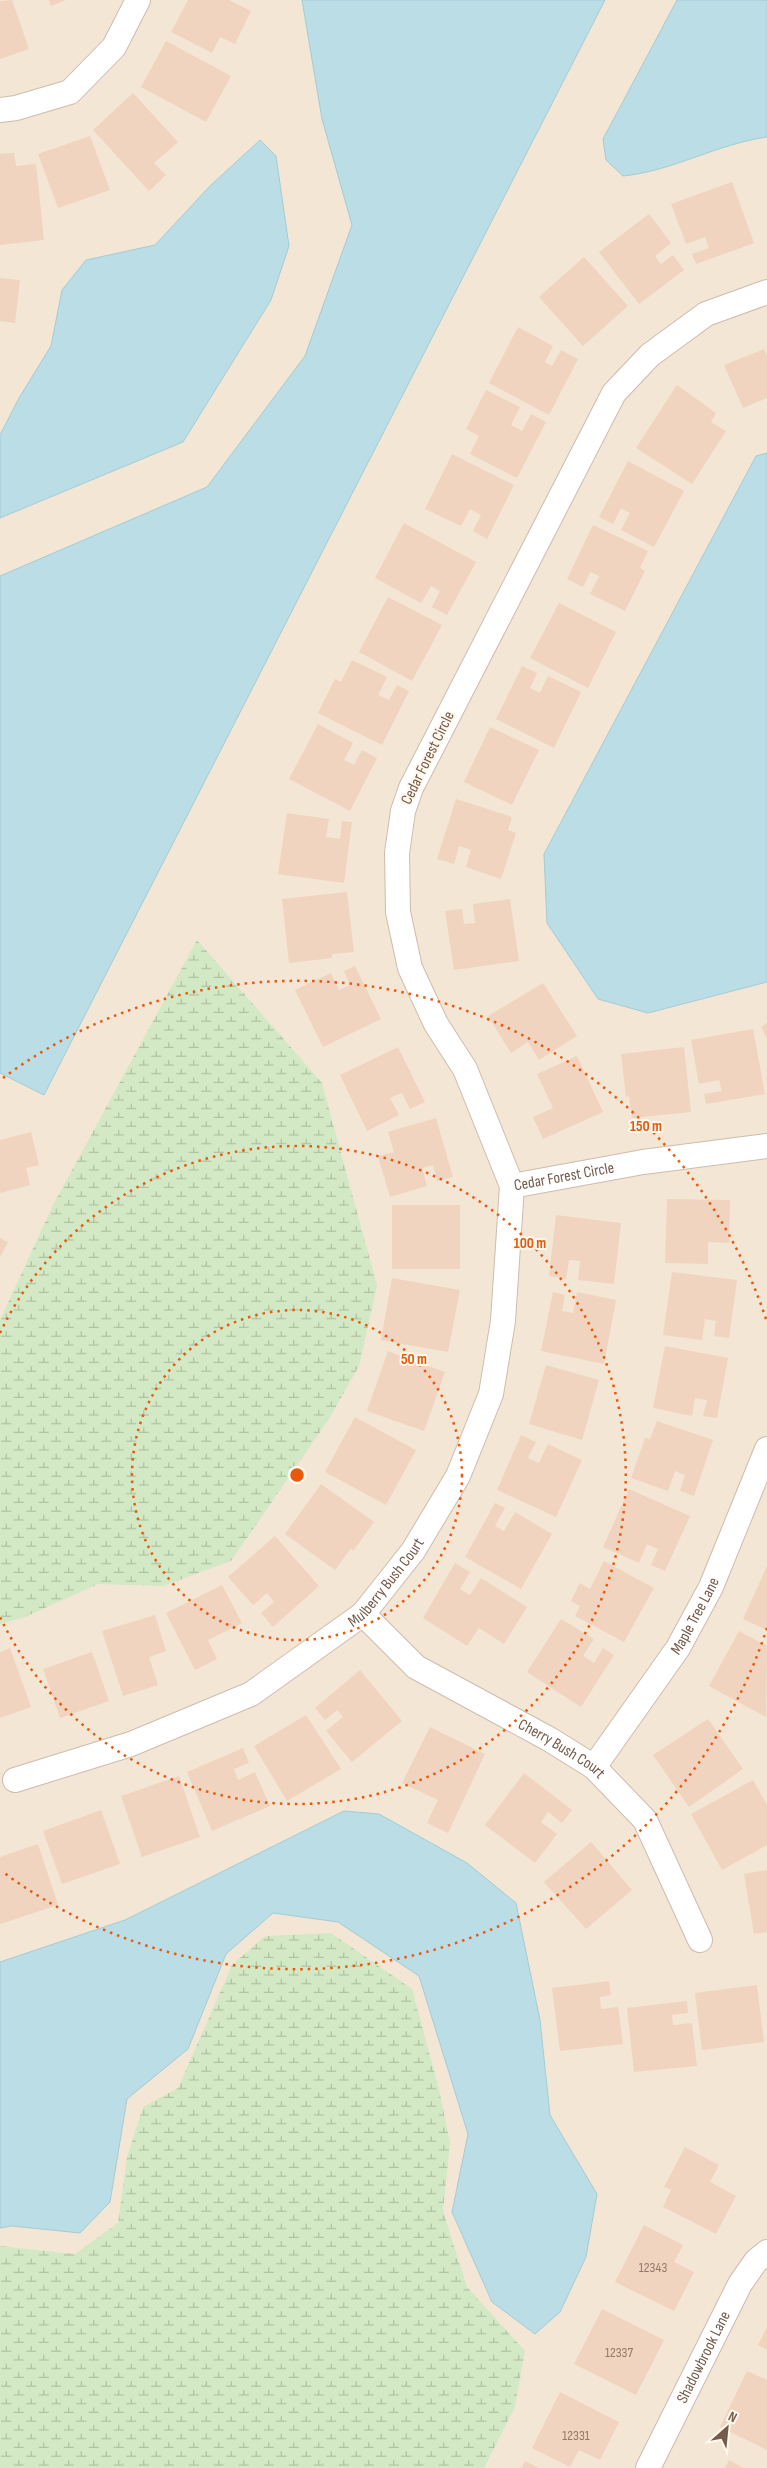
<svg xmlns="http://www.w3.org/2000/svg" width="767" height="2468" font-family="'Sofia Sans Condensed',sans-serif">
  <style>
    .residential { fill: #f3e6d5 }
    .wetland { fill: url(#wetland-marsh) }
    .water { fill: #bbdde5; stroke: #a2ccd6 }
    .building { fill: #f0d4bf }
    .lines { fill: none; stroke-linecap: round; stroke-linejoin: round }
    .minor-casing { stroke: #cdbcad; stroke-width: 26 }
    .minor { stroke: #fff; stroke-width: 24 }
    .ring { fill: none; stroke: #e8590c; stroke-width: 2.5; stroke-dasharray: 2.5 5 }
    .labels { text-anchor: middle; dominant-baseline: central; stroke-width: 4; stroke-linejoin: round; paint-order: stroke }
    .number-label { font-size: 14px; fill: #937969 }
    .street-label { font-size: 16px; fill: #745b4c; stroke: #fef8ed }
    .centre { fill: #e8590c; stroke: #fef8ed; stroke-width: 2.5 }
    .ring-label { font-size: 15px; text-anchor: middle; font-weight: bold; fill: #e8590c; stroke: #fef8ed; stroke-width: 4; stroke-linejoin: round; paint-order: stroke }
  </style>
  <defs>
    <pattern id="wetland-marsh" width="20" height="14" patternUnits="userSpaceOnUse" patternTransform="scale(1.25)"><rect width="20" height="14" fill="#d3e9c5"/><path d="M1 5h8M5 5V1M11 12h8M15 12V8" fill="none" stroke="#b0c0a2"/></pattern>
  </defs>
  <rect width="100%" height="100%" fill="#fcf4e6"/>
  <rect class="residential" x="0" y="0" width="767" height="2468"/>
  <g class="wetland">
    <path d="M 197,940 L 322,1083 L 377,1286 L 359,1366 L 329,1419 L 231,1561 L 163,1586 L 98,1584 L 25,1617 L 0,1624 L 0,1320 L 53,1205 Z"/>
    <path d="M 331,1933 L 412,1989 L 439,2089 L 450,2143 L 443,2211 L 467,2287 L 525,2351 L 515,2407 L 484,2468 L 0,2468 L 0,2246 L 75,2254 L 118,2223 L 127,2157 L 143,2107 L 178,2088 L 232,1965 L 265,1936 Z"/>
  </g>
  <g class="water">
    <path d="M 302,0 L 605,0 L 44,1095 L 0,1073 L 0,576 L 207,487 L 305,356 L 352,225 L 322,119 Z"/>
    <path d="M 677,0 L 767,0 L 767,137 C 717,144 673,171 623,176 L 606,160 L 603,139 Z"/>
    <path d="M 260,140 L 276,156 L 289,246 L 271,300 L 183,442 L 0,518 L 0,435 L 19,398 L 51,346 L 62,290 L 86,260 L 155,245 L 210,186 Z"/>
    <path d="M 767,453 L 767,982 L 648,1013 L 598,999 L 547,923 L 544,854 L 756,456 Z"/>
    <path d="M 344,1811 L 379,1814 L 467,1863 L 516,1903 L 540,2020 L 550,2115 L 597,2194 L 586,2257 L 560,2312 L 535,2334 L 492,2302 L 452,2212 L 468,2134 L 419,1976 L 338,1922 L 273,1913 L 226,1954 L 188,2049 L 127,2099 L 110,2202 L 80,2233 L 12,2226 L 0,2228 L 0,1962 L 125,1920 Z"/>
  </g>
  <g class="building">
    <path d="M 12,0 L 29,49 L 0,59 L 0,1 Z"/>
    <path d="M 49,0 L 66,0 L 51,6 Z"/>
    <path d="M 188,0 L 229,0 L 251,11 L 235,44 L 220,37 L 212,53 L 171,32 Z"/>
    <path d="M 166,41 L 231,76 L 206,122 L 141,87 Z"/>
    <path d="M 133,93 L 178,142 L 154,163 L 166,175 L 149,191 L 93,130 Z"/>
    <path d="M 90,136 L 110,190 L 58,208 L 38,154 Z"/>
    <path d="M 14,153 L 16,166 L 36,164 L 44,240 L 0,245 L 0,154 Z"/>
    <path d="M 732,182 L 754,243 L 696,264 L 692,254 L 709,248 L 705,237 L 686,244 L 671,204 Z"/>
    <path d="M 649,214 L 671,243 L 655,256 L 661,264 L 673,255 L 684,270 L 639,304 L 599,252 Z"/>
    <path d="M 584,257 L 628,306 L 583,346 L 539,297 Z"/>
    <path d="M 0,278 L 20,280 L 15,323 L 0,321 Z"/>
    <path d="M 518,327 L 553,346 L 545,362 L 552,366 L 561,350 L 578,359 L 549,415 L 489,383 Z"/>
    <path d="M 764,349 L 767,356 L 767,398 L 743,408 L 724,365 Z"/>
    <path d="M 677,385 L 716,413 L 711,422 L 726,431 L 692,484 L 636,448 Z"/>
    <path d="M 486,390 L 520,407 L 511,425 L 522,431 L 531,414 L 546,422 L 517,478 L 470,454 L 479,436 L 466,429 Z"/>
    <path d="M 452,454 L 514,485 L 487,539 L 473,531 L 481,515 L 470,509 L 461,526 L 425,509 Z"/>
    <path d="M 628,461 L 684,491 L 654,547 L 621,530 L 630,513 L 621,508 L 613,524 L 599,517 Z"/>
    <path d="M 404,523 L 476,562 L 447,615 L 432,607 L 440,591 L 431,586 L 421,603 L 375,578 Z"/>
    <path d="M 593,525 L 648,551 L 640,568 L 645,571 L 625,611 L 590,594 L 599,576 L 590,572 L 583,587 L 567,579 Z"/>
    <path d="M 388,597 L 442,625 L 412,681 L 359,652 Z"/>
    <path d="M 559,603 L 616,632 L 588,688 L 530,658 Z"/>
    <path d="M 352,660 L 387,677 L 378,695 L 389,700 L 397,685 L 409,691 L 382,745 L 318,713 L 335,679 L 341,682 Z"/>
    <path d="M 522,666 L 537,673 L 530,688 L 540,693 L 548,676 L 581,692 L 554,748 L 496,719 Z"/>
    <path d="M 318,724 L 353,743 L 344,760 L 354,765 L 362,750 L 377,758 L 350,811 L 289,779 Z"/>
    <path d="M 490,727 L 539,750 L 512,805 L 464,782 Z"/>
    <path d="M 456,799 L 512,817 L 508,830 L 516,833 L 501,879 L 466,867 L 471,850 L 459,846 L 454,864 L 437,859 Z"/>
    <path d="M 287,813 L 329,819 L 326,837 L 340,839 L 342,821 L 352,822 L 344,883 L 278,874 Z"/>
    <path d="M 347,892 L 354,952 L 332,954 L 332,958 L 289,963 L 282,899 Z"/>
    <path d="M 510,899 L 519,961 L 454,970 L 445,911 L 462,909 L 464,924 L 475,923 L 473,904 Z"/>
    <path d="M 355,966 L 381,1019 L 323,1047 L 295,990 L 331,973 L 339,990 L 350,985 L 344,971 Z"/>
    <path d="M 543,983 L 577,1036 L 539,1060 L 528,1042 L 511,1053 L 488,1016 Z"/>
    <path d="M 767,1023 L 767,1039 L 761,1027 Z"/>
    <path d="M 753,1029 L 765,1094 L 706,1104 L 704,1094 L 722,1091 L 719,1080 L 699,1084 L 691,1040 Z"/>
    <path d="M 398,1047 L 425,1102 L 410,1109 L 402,1093 L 390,1098 L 399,1115 L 367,1131 L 340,1075 Z"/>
    <path d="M 684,1047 L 691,1112 L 632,1118 L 629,1096 L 626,1097 L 621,1054 Z"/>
    <path d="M 577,1056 L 603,1112 L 543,1139 L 533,1117 L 553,1108 L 537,1074 Z"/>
    <path d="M 436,1118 L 453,1177 L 437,1181 L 433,1165 L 422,1168 L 427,1186 L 390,1197 L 378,1156 L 394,1152 L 388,1132 Z"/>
    <path d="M 31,1132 L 39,1165 L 26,1168 L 30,1185 L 0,1193 L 0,1140 Z"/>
    <path d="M 667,1199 L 730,1200 L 729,1243 L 708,1242 L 708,1264 L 665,1263 Z"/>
    <rect x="392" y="1205" width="68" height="64"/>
    <path d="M 556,1215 L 621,1223 L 614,1284 L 578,1280 L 580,1261 L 569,1260 L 566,1279 L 549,1276 Z"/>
    <path d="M 0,1238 L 8,1242 L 0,1257 Z"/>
    <path d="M 672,1272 L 737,1280 L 729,1338 L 714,1336 L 716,1321 L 705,1319 L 702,1340 L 663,1335 Z"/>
    <path d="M 392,1278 L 460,1290 L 448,1352 L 381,1340 Z"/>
    <path d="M 553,1292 L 565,1295 L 562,1311 L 573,1313 L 577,1292 L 616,1300 L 604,1364 L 541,1351 Z"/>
    <path d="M 665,1346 L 728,1358 L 717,1418 L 703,1416 L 707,1400 L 695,1398 L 692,1416 L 653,1408 Z"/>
    <path d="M 388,1351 L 445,1372 L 424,1431 L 367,1411 Z"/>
    <path d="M 546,1365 L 599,1380 L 582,1440 L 529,1424 Z"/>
    <path d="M 355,1417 L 416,1450 L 386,1505 L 325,1472 Z"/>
    <path d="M 657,1421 L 713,1440 L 694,1496 L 680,1491 L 685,1475 L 675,1471 L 668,1491 L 631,1478 L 645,1438 L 650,1439 Z"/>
    <path d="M 521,1435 L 536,1442 L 528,1458 L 539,1463 L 548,1444 L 582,1460 L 556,1517 L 497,1490 Z"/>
    <path d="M 321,1484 L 374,1522 L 353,1551 L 351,1548 L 335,1570 L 285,1534 Z"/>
    <path d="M 629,1489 L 690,1516 L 665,1571 L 651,1565 L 658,1549 L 647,1544 L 639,1563 L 603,1547 Z"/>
    <path d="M 495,1503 L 505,1508 L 495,1526 L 504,1531 L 515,1512 L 552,1534 L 521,1589 L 465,1557 Z"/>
    <path d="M 275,1536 L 319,1586 L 273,1627 L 261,1613 L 274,1602 L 267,1593 L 253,1605 L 228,1577 Z"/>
    <path d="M 604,1561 L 654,1588 L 624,1642 L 575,1616 L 580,1606 L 571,1601 L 580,1583 L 590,1589 Z"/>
    <path d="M 455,1563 L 470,1572 L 460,1589 L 470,1595 L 481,1578 L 527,1607 L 504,1644 L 479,1628 L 467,1646 L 423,1618 Z"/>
    <path d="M 767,1566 L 767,1630 L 743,1619 Z"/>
    <path d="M 222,1585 L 242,1623 L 208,1640 L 217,1659 L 195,1670 L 166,1613 Z"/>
    <path d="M 155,1615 L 166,1651 L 149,1657 L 158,1685 L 123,1696 L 102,1631 Z"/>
    <path d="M 561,1619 L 594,1639 L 583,1656 L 594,1663 L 603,1648 L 614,1655 L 581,1707 L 527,1672 Z"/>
    <path d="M 739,1631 L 767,1646 L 766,1717 L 709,1686 Z"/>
    <path d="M 10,1648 L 31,1707 L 0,1718 L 0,1652 Z"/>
    <path d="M 92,1652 L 109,1701 L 60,1718 L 43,1669 Z"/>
    <path d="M 360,1670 L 402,1721 L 352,1762 L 326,1731 L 343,1717 L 337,1710 L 325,1720 L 315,1708 Z"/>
    <path d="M 306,1715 L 341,1769 L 287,1801 L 254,1746 Z"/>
    <path d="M 708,1719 L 743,1769 L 689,1807 L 653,1755 Z"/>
    <path d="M 430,1727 L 485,1754 L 448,1833 L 427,1823 L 438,1800 L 402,1783 Z"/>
    <path d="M 243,1748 L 249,1763 L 234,1769 L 238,1780 L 255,1772 L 270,1806 L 212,1831 L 187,1772 Z"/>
    <path d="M 524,1773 L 572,1810 L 562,1823 L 548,1812 L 541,1822 L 557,1834 L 535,1863 L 485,1825 Z"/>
    <path d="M 179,1776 L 200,1837 L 142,1857 L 121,1796 Z"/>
    <path d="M 753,1780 L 767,1805 L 767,1845 L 722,1870 L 691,1814 Z"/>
    <path d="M 101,1810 L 120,1864 L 62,1884 L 43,1831 Z"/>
    <path d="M 591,1842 L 632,1890 L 586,1929 L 544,1882 Z"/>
    <path d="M 38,1844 L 58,1905 L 0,1924 L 0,1857 Z"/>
    <path d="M 767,1870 L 767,1932 L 754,1934 L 744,1874 Z"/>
    <path d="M 609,1981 L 611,1995 L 600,1997 L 601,2009 L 618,2007 L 623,2044 L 560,2051 L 552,1988 Z"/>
    <path d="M 757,1985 L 764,2042 L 702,2050 L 695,1993 Z"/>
    <path d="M 687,2001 L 688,2013 L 672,2015 L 673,2025 L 692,2023 L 697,2066 L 634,2072 L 627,2008 Z"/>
    <path d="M 685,2147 L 719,2165 L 710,2182 L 736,2196 L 716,2234 L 663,2207 L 671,2190 L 664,2187 Z"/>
    <path d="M 644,2225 L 683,2245 L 674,2262 L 694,2272 L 674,2311 L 615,2282 Z"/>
    <path d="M 602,2309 L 664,2340 L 636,2395 L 574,2364 Z"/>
    <path d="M 767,2327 L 767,2350 L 758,2345 Z"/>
    <path d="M 747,2371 L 767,2380 L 767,2450 L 720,2427 Z"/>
    <path d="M 560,2392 L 619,2422 L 600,2460 L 579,2450 L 570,2467 L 532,2448 Z"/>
    <path d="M 729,2460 L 744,2468 L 725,2468 Z"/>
    <path d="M 525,2461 L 539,2468 L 521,2468 Z"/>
  </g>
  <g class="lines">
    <defs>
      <g id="minor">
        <path d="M 0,110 L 16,108 L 70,92 L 114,47 L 138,0"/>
        <path id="s1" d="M 767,292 L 706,314 L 650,355 L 614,393 L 411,788 L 403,811 L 397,853 L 398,912 L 410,968 L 436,1024 L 465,1069 L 512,1186 L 643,1162 L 767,1146"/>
        <path id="s2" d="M 363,1614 L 416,1667 L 549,1739 L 594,1767 L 645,1820 L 700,1940"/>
        <path id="s3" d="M 594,1767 L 678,1648 L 711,1587 L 767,1449"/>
        <path id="s4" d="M 15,1780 L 131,1744 L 251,1694 L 363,1614 L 413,1551 L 458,1476 L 491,1394 L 503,1321 L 512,1186"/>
        <path id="s5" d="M 648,2468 L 740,2284 L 756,2261 L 767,2252"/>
      </g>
    </defs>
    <use href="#minor" class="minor-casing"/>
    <use href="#minor" class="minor"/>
  </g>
  <g class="ring">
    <circle cx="297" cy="1475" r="165"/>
    <path d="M0 1333A329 329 0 1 1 0 1617"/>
    <path d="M767 1628A494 494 0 0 1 3 1872M3 1078A494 494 0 0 1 767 1322"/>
  </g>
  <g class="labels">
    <g class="number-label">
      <text x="653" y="2267">12343</text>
      <text x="619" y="2352">12337</text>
      <text x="576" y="2435">12331</text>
    </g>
    <g class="street-label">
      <text transform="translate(428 758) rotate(-64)">Cedar Forest Circle</text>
      <text stroke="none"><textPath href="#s1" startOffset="1108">Cedar Forest Circle</textPath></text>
      <text stroke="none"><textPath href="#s4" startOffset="428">Mulberry Bush Court</textPath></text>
      <text stroke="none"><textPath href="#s3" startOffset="182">Maple Tree Lane</textPath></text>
      <text stroke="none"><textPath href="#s2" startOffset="242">Cherry Bush Court</textPath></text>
      <text stroke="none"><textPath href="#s5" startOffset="124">Shadowbrook Lane</textPath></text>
    </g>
  </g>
  <circle cx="297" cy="1475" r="8" class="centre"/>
  <g class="ring-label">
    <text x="646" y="1131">150 m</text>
    <text x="530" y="1248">100 m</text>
    <text x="414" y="1364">50 m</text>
  </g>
  <g transform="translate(727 2428) rotate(27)" stroke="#fef8ed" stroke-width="4" paint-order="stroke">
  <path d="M0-4L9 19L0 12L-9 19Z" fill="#745b4c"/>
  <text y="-8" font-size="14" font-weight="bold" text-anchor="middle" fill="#745b4c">N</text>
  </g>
</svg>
